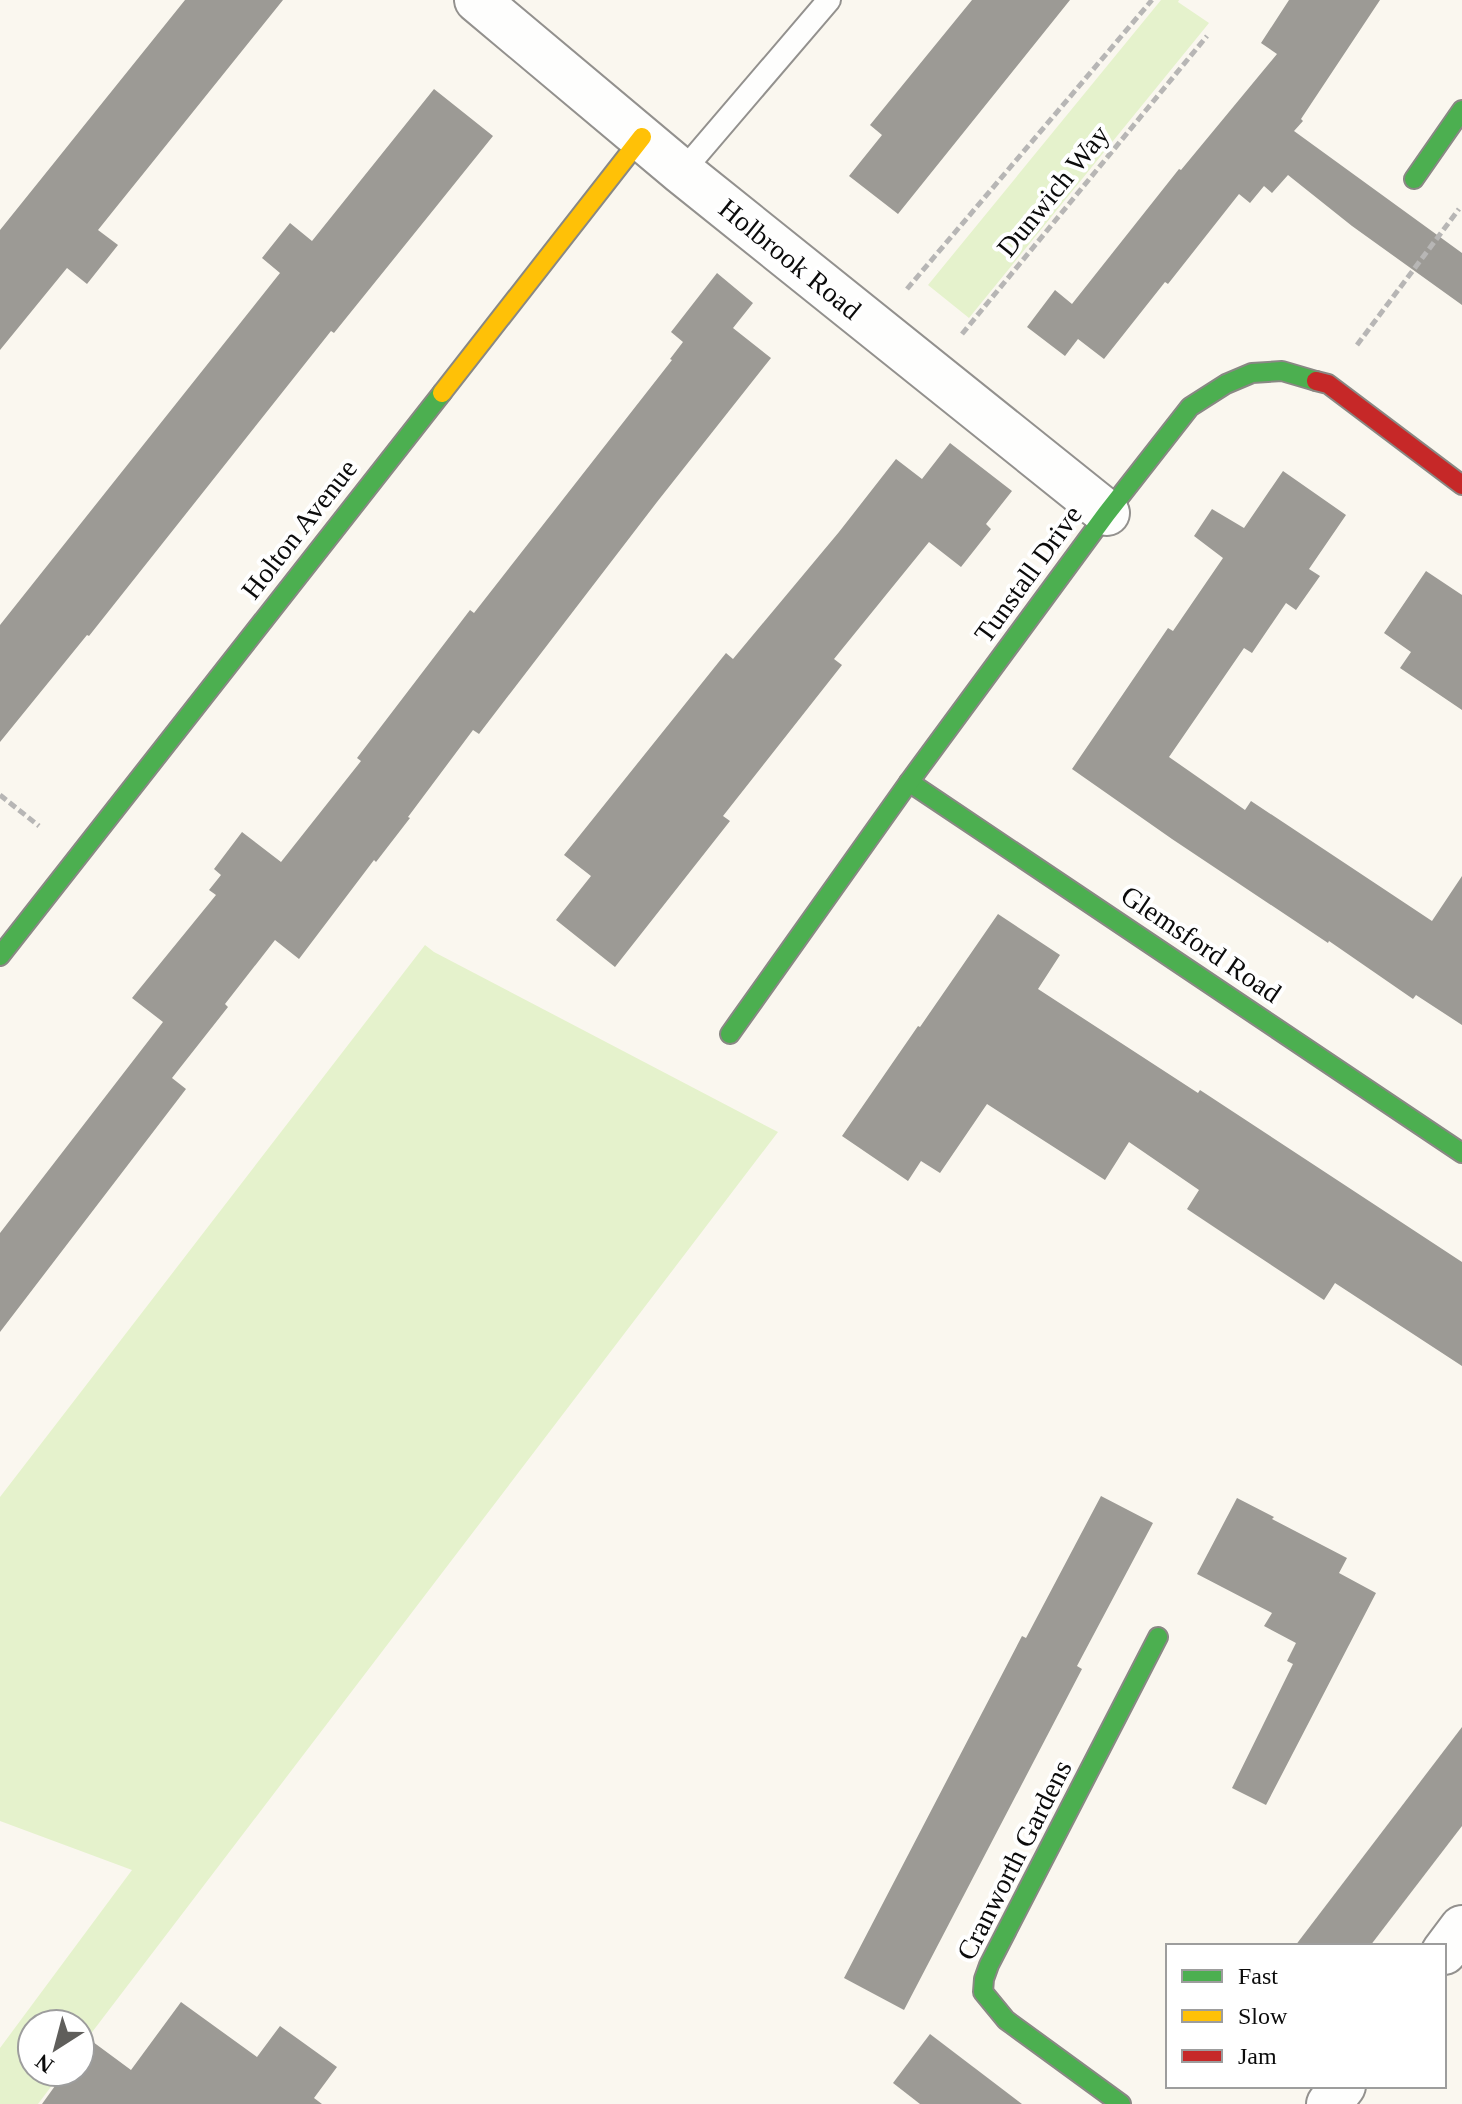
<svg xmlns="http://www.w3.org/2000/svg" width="1462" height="2104" font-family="Georgia,serif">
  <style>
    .green { fill: #e5f2cc }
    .building { fill: #9c9a95 }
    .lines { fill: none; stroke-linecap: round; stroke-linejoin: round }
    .lane-casing { stroke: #93918e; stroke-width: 26 }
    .street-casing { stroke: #93918e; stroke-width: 48 }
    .fast-casing { stroke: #898884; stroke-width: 22 }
    .slow-casing { stroke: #898884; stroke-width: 22 }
    .jam-casing { stroke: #898884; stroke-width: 22 }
    .path { stroke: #b7b6b5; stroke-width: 5; stroke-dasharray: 8 4; stroke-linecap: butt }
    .lane { stroke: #fefefd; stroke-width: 22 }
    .street { stroke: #fefefd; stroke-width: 44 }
    .fast { stroke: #4caf50; stroke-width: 18 }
    .slow { stroke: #ffc107; stroke-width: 18 }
    .jam { stroke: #c62828; stroke-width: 18 }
    .labels { text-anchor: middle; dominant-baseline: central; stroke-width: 8; stroke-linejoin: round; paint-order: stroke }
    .street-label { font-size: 28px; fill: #0b0b0b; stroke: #fff }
  </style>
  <rect width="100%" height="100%" fill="#faf7ef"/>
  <g class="green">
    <path d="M 1161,0 L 1179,0 L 1178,2 L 1209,23 L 969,318 L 928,285 Z"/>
    <path d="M 425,945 L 434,952 L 778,1132 L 80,2048 L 80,2024 L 32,2024 L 32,2072 L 62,2072 L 38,2104 L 0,2104 L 0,2048 L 132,1870 L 0,1821 L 0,1497 Z"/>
  </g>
  <g class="building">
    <path d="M 185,0 L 283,0 L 98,230 L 118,245 L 87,284 L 67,268 L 0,350 L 0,230 Z"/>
    <path d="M 972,0 L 1070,0 L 898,214 L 849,176 L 882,135 L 870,125 Z"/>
    <path d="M 1289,0 L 1380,0 L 1301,119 L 1303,121 L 1294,131 L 1462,253 L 1462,305 L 1352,226 L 1288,175 L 1272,193 L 1264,186 L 1250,203 L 1239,194 L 1168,284 L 1165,282 L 1104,359 L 1078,339 L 1065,356 L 1027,327 L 1055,290 L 1072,304 L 1179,169 L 1181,170 L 1277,54 L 1261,43 Z"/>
    <path d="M 434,89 L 493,136 L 334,333 L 331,331 L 89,636 L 87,635 L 0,742 L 0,625 L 280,273 L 262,258 L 290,223 L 312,241 Z"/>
    <path d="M 717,273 L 753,303 L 733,328 L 771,358 L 657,502 L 479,734 L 473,730 L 408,817 L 410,818 L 376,862 L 374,860 L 299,959 L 275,940 L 225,1004 L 228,1007 L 172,1078 L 186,1089 L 0,1332 L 0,1233 L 163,1022 L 132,998 L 216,895 L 209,890 L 221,875 L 214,869 L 242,832 L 281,862 L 361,761 L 357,758 L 470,610 L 474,613 L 672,360 L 670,359 L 683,342 L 671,332 Z"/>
    <path d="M 950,443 L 1012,491 L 986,524 L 991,529 L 961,567 L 929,542 L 834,659 L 842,665 L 723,816 L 730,821 L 615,967 L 556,920 L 591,876 L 564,855 L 726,653 L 733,659 L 839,532 L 896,459 L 922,479 Z"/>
    <path d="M 1283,471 L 1346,515 L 1309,569 L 1320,576 L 1296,610 L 1286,603 L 1252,653 L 1244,648 L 1169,757 L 1245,810 L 1251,801 L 1432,921 L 1462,876 L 1462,1025 L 1416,995 L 1413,999 L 1329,941 L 1328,943 L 1172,839 L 1072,769 L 1168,628 L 1173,631 L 1223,558 L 1194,536 L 1212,509 L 1244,528 Z"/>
    <path d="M 1426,571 L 1462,595 L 1462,710 L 1400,668 L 1411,652 L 1384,633 Z"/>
    <path d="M 998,914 L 1060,955 L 1038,989 L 1198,1093 L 1200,1090 L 1462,1262 L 1462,1366 L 1335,1283 L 1324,1300 L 1232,1239 L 1187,1209 L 1199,1190 L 1129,1142 L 1105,1180 L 987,1104 L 940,1173 L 921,1161 L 908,1181 L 842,1136 L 918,1026 L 920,1027 Z"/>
    <path d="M 1101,1496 L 1153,1523 L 1077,1666 L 1082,1669 L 904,2010 L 844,1978 L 1022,1636 L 1026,1638 Z"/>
    <path d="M 1237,1498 L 1274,1517 L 1272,1519 L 1347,1558 L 1339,1573 L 1376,1593 L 1266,1805 L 1232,1788 L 1293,1664 L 1287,1661 L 1296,1643 L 1264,1626 L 1272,1613 L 1197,1574 Z"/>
    <path d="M 1462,1727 L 1462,1826 L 1370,1946 L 1295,1946 Z"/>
    <path d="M 181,2002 L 257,2057 L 280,2026 L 337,2067 L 314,2098 L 322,2104 L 42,2104 L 65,2072 L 80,2072 L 80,2052 L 89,2039 L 131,2070 Z"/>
    <path d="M 930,2034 L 1022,2104 L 920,2104 L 893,2083 Z"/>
  </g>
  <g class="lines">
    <defs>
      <path id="lane" d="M 682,172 L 829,0"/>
      <g id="street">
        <path d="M 477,0 L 682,172 L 1107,513"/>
        <path d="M 1444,1952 L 1462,1928"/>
        <path d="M 1329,2104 L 1343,2086"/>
      </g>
      <g id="fast">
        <path d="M 1414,179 L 1462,110"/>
        <path d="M 909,782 L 1462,1153"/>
        <path d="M 0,956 L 442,393"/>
        <path d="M 730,1034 L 909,782 L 1107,513 L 1190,407 L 1226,384 L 1252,373 L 1282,371 L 1316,381"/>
        <path d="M 1121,2104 L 1006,2020 L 983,1992 L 984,1979 L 989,1965 L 1158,1637"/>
      </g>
      <path id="slow" d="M 442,393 L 642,137"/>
      <path id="jam" d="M 1316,381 L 1328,384 L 1462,485"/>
    </defs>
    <use href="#lane" class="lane-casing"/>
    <use href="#street" class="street-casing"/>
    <use href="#fast" class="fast-casing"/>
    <use href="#slow" class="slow-casing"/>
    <use href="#jam" class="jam-casing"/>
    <g class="path">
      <path d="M 907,289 L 1152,0"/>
      <path d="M 962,334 L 1207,36"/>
      <path d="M 1357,345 L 1459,209"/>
      <path d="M 0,795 L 39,826"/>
    </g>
    <use href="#lane" class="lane"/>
    <use href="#street" class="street"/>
    <use href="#fast" class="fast"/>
    <use href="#slow" class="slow"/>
    <use href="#jam" class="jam"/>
  </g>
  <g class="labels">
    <g class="street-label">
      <text transform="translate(1053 191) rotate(-51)">Dunwich Way</text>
      <text transform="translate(790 259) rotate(39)">Holbrook Road</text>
      <text transform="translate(299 529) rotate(-52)">Holton Avenue</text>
      <text transform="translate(1028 574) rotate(-54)">Tunstall Drive</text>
      <text transform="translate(1201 944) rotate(34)">Glemsford Road</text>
      <text transform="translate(1014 1860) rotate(-63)">Cranworth Gardens</text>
    </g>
  </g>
  <rect x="1166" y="1944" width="280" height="144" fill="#ffffff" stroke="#9d9d9d" stroke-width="2"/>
  <rect x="1182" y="1970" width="40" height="12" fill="#4caf50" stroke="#9d9d9d" stroke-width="2"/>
  <text x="1238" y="1984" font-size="24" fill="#0b0b0b">Fast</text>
  <rect x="1182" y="2010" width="40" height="12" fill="#ffc107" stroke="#9d9d9d" stroke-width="2"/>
  <text x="1238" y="2024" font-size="24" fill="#0b0b0b">Slow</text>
  <rect x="1182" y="2050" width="40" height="12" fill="#c62828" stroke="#9d9d9d" stroke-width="2"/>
  <text x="1238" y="2064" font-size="24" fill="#0b0b0b">Jam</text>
  <g transform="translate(56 2048) rotate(216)"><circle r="38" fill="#ffffff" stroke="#9d9d9d" stroke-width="2"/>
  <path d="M0-6L14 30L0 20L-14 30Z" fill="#5f5e5b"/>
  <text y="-12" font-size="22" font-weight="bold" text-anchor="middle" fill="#0b0b0b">N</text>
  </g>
</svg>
